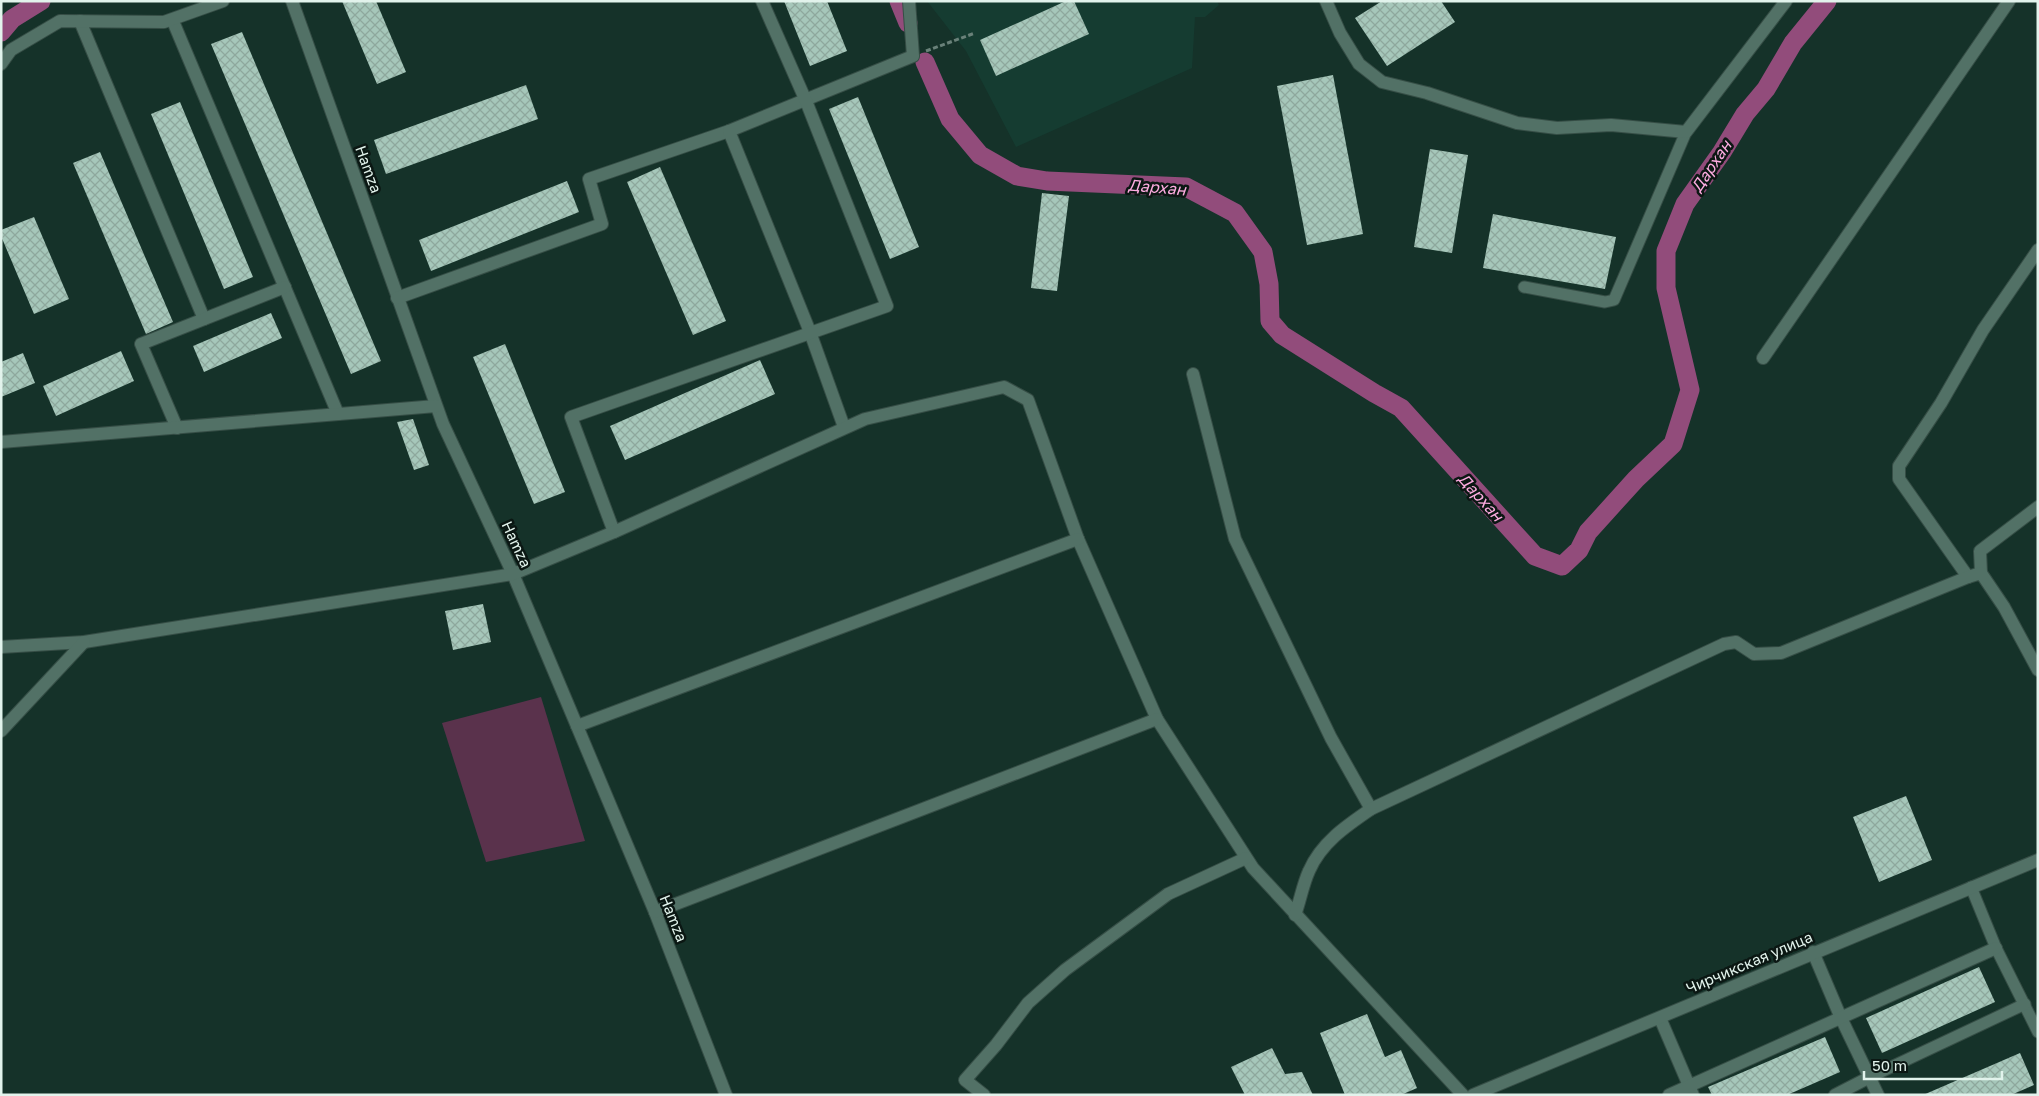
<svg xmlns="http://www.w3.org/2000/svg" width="2039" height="1096" font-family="'Golos Text',sans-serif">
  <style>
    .built { fill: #153c31 }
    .green { fill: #5a324c }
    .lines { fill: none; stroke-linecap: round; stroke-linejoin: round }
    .canal { stroke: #924c7b; stroke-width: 19 }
    .building { fill: url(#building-cross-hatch) }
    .lane-casing { stroke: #364e46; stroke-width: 13 }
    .street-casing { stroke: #364e46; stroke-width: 14 }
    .secondary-casing { stroke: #364e46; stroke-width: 14 }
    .path { stroke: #698179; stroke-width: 3; stroke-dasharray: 5 2.5; stroke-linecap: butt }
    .lane { stroke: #527166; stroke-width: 11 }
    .street { stroke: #527166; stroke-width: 12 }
    .secondary { stroke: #527166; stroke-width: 12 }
    .labels { text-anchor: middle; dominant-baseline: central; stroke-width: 5; stroke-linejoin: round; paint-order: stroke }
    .street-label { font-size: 15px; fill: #e2f3ec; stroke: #0b1713 }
    .water-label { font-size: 16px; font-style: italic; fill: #fdace0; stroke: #0b1713 }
  </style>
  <defs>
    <pattern id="building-cross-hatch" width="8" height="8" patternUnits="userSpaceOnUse" patternTransform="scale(1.25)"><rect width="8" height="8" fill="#a6c7ba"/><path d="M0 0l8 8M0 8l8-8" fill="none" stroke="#8ea89d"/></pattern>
  </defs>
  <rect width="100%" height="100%" fill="#153229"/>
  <path class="built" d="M 927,1 L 1217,1 L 1219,5 L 1205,17 L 1195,17 L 1192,68 L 1016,147 L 966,51 Z"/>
  <path class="green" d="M 541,697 L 585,841 L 486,862 L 442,723 Z"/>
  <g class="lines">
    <g class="canal">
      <path d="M 899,1 L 908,23"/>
      <path d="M 1,32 L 12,19 L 41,1"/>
      <path d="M 925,62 L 950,119 L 980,155 L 1017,176 L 1047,181 L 1186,187 L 1235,213 L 1263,252 L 1269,284 L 1270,321 L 1282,335 L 1374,393 L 1401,408 L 1535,556 L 1562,566 L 1579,550 L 1588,532 L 1636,479 L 1673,444 L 1690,390 L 1666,288 L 1666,251 L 1685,204 L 1722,152 L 1745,114 L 1766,89 L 1793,43 L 1827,1"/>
    </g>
  </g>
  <g class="building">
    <path d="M 342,1 L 376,1 L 406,72 L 377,84 Z"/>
    <path d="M 784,1 L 827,1 L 847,51 L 810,66 Z"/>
    <path d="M 1066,1 L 1074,1 L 1089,34 L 996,76 L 980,40 Z"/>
    <path d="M 1382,1 L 1441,1 L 1455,22 L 1387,66 L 1355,18 Z"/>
    <path d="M 242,32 L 381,361 L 351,374 L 211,44 Z"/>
    <path d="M 1333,75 L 1363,234 L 1307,245 L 1277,86 Z"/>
    <path d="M 526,85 L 538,119 L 386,174 L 374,140 Z"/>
    <path d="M 858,97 L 919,247 L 890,259 L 829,109 Z"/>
    <path d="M 180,102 L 253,277 L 224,289 L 151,114 Z"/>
    <path d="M 1430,149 L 1468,155 L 1452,253 L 1414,247 Z"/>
    <path d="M 100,152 L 173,322 L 146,334 L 73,163 Z"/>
    <path d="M 660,167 L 726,321 L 693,335 L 627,182 Z"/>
    <path d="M 567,181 L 579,212 L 431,271 L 419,240 Z"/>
    <path d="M 1042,193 L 1069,196 L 1057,291 L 1031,288 Z"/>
    <path d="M 1493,214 L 1616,237 L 1605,289 L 1483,268 Z"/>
    <path d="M 34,217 L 69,299 L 34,314 L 1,236 L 1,230 Z"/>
    <path d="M 271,313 L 282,338 L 204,372 L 193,346 Z"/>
    <path d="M 505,344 L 565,492 L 534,504 L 473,357 Z"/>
    <path d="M 121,351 L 134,381 L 56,416 L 43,386 Z"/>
    <path d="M 23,353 L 35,383 L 1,397 L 1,362 Z"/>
    <path d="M 760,360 L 775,394 L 625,460 L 610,426 Z"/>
    <path d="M 413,419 L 429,465 L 414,470 L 397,422 Z"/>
    <path d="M 483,604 L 491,642 L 453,650 L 445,611 Z"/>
    <path d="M 1906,796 L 1932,860 L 1879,882 L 1853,817 Z"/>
    <path d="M 1979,967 L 1995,1002 L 1882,1053 L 1866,1018 Z"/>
    <path d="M 1367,1014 L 1385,1057 L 1401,1050 L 1417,1088 L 1401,1095 L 1345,1095 L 1320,1033 Z"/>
    <path d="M 1825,1037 L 1840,1072 L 1787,1095 L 1712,1095 L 1708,1087 Z"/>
    <path d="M 1272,1048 L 1285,1074 L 1302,1072 L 1313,1095 L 1245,1095 L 1231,1067 Z"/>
    <path d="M 2020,1053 L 2034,1085 L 2011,1095 L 1923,1095 Z"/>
  </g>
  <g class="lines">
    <defs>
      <g id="lane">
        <path d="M 1524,287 L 1605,302 L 1614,300 L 1686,132"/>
        <path d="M 1971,887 L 1996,948 L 2038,1032"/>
        <path d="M 1870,1077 L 2025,1004"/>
      </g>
      <g id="street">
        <path d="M 292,1 L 443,424 L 513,574 L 577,726 L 655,912 L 726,1095"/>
        <path d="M 1326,1 L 1340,33 L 1359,64 L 1382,82 L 1427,93 L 1517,123 L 1557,128 L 1611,125 L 1686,132 L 1786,1"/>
        <path d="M 80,21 L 204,319"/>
        <path d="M 175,26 L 338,414"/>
        <path d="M 1,64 L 11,50 L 60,21 L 164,22 L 223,1"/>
        <path d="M 397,298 L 602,224 L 589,179 L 729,131"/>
        <path d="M 1763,358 L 2009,1"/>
        <path d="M 1193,374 L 1235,539 L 1331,738 L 1371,809"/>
        <path d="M 844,427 L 810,332 L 729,131 L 913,56 L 909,1"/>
        <path d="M 177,428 L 141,344 L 285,287"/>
        <path d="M 1,442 L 436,406"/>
        <path d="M 614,532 L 571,417 L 887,306 L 806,101 L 762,1"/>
        <path d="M 1981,573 L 1980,551 L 2038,507"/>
        <path d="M 1968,577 L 1899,479 L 1899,466 L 1941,403 L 1983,330 L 2038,250"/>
        <path d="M 1,647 L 84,642 L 513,574 L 614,532 L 865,419 L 1004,387 L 1028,400 L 1078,539 L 1157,719 L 1253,868 L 1463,1095"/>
        <path d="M 577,726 L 1078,539"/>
        <path d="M 1,731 L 84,642"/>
        <path d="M 655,912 L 1157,719"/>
        <path d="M 1295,915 C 1300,901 1303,884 1309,871 C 1321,843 1346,826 1371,809 L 1724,644 L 1736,642 L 1754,654 L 1781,653 L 1968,577 L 1981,573 L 2004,607 L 2038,670"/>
        <path d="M 1813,952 L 1841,1018 L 1878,1095"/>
        <path d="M 1660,1018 L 1693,1095"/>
        <path d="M 984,1095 L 965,1080 L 996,1045 L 1028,1003 L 1065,970 L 1168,894 L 1246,858"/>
        <path d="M 1669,1095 L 1996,948"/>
        <path d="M 1835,1095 L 1870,1077"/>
      </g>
      <path id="secondary" d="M 1473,1095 L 2038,860"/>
    </defs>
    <use href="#lane" class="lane-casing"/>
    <use href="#street" class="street-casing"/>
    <use href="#secondary" class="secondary-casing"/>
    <path class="path" d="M 926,51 L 975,33"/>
    <use href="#lane" class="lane"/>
    <use href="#street" class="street"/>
    <use href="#secondary" class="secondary"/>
  </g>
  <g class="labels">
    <g class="street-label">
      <text transform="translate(369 169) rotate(70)">Hamza</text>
      <text transform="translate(517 544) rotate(65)">Hamza</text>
      <text transform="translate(674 918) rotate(68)">Hamza</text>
      <text transform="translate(1749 962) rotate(-23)">Чирчикская улица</text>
    </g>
    <g class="water-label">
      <text transform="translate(1711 166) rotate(-56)">Дархан</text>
      <text transform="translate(1157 187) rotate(5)">Дархан</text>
      <text transform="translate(1481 497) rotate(48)">Дархан</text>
    </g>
  </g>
  <rect width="2039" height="1096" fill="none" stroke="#e2f3ec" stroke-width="5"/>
  <path d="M1864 1071v8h138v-8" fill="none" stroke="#e2f3ec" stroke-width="2.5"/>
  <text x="1872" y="1071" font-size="15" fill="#e2f3ec" stroke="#0b1713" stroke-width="4" paint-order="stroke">50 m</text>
</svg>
